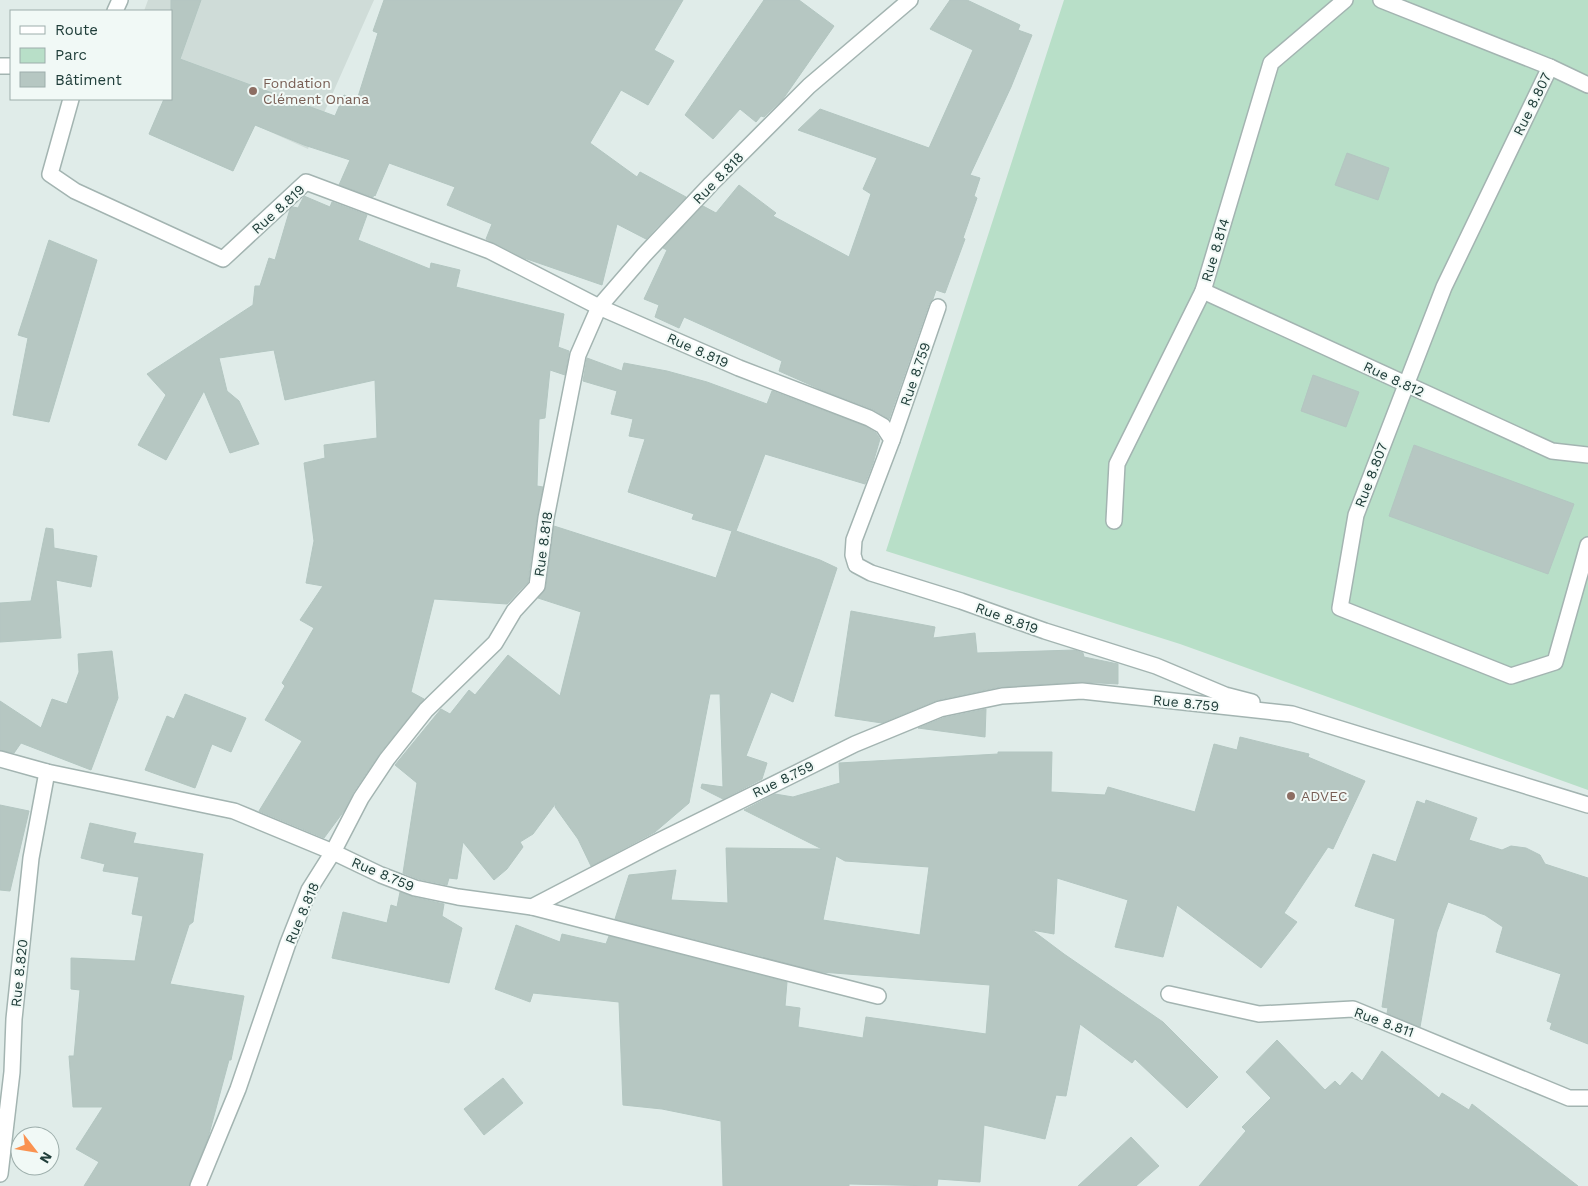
<svg xmlns="http://www.w3.org/2000/svg" width="1588" height="1186" font-family="'Work Sans',sans-serif">
  <style>
    .built { fill: #cfdcd8 }
    .green { fill: #b8dfc8 }
    .building { fill: #b6c7c2; stroke: #b3c6c1; fill-rule: evenodd }
    .lines { fill: none; stroke-linecap: round; stroke-linejoin: round }
    .street-casing { stroke: #a3b4b1; stroke-width: 18 }
    .street { stroke: #fff; stroke-width: 15 }
    .education-dot { fill: #8d6e63; stroke: #f1f9f6; stroke-width: 2 }
    .labels { text-anchor: middle; dominant-baseline: central; stroke-width: 4; stroke-linejoin: round; paint-order: stroke }
    .education-label { font-size: 14px; fill: #785e54; stroke: #f1f9f6; text-anchor: start }
    .street-label { font-size: 14px; fill: #203e3a; stroke: #f1f9f6 }
  </style>
  <rect width="100%" height="100%" fill="#e0ece9"/>
  <path class="built" d="M 148,0 L 374,0 L 308,149 L 255,125 L 233,171 L 149,134 L 164,99 L 171,99 L 171,11 L 144,11 Z"/>
  <path class="green" d="M 1064,0 L 1588,0 L 1588,790 L 1180,644 L 886,551 Z"/>
  <g class="building">
    <path d="M 171,0 L 201,0 L 180,59 L 335,116 L 344,95 L 357,100 L 378,33 L 373,31 L 384,0 L 683,0 L 654,50 L 674,61 L 648,105 L 621,90 L 590,143 L 637,177 L 640,172 L 686,197 L 646,239 L 617,224 L 602,285 L 524,258 L 486,239 L 492,224 L 447,205 L 455,187 L 389,163 L 375,196 L 374,195 L 373,197 L 339,185 L 350,160 L 304,145 L 255,125 L 233,171 L 149,134 L 164,99 L 171,99 Z"/>
    <path d="M 764,0 L 799,0 L 834,26 L 783,99 L 764,117 L 761,116 L 756,122 L 740,109 L 713,139 L 685,115 Z"/>
    <path d="M 950,0 L 967,0 L 1020,25 L 1018,30 L 1032,35 L 1011,87 L 970,175 L 980,178 L 974,196 L 977,198 L 963,238 L 965,239 L 945,293 L 936,290 L 933,299 L 929,304 L 889,419 L 872,409 L 824,391 L 779,371 L 782,361 L 684,317 L 679,328 L 655,317 L 659,305 L 644,299 L 667,250 L 663,248 L 703,206 L 716,213 L 739,185 L 776,213 L 773,216 L 849,257 L 871,194 L 863,189 L 877,158 L 798,130 L 820,109 L 929,148 L 973,50 L 930,29 Z"/>
    <path d="M 1347,153 L 1389,168 L 1378,200 L 1335,185 Z"/>
    <path d="M 304,196 L 330,207 L 332,202 L 367,215 L 358,240 L 430,269 L 431,263 L 460,270 L 456,287 L 564,314 L 558,347 L 569,351 L 565,375 L 550,370 L 545,418 L 539,419 L 537,486 L 543,487 L 537,517 L 528,582 L 507,604 L 434,599 L 411,692 L 424,699 L 380,753 L 353,793 L 344,811 L 324,838 L 259,811 L 302,741 L 265,720 L 285,686 L 282,683 L 314,628 L 300,620 L 323,586 L 306,583 L 314,541 L 304,463 L 325,458 L 324,445 L 377,438 L 375,380 L 285,400 L 274,350 L 219,358 L 227,391 L 239,401 L 259,444 L 230,453 L 204,391 L 166,460 L 138,445 L 166,395 L 147,374 L 253,305 L 255,286 L 260,286 L 269,258 L 275,260 L 290,209 L 293,207 L 298,208 Z"/>
    <path d="M 49,240 L 97,260 L 49,422 L 13,415 L 28,338 L 18,335 Z"/>
    <path d="M 587,358 L 622,371 L 624,363 L 667,371 L 707,382 L 767,404 L 772,391 L 775,392 L 865,426 L 876,433 L 880,439 L 873,463 L 865,484 L 765,454 L 736,531 L 820,560 L 837,568 L 793,702 L 771,692 L 746,756 L 767,763 L 762,779 L 723,799 L 701,788 L 702,784 L 723,787 L 720,694 L 710,694 L 689,803 L 655,832 L 591,866 L 578,839 L 555,807 L 556,803 L 533,834 L 520,842 L 523,847 L 507,869 L 494,880 L 463,842 L 457,879 L 449,878 L 447,885 L 418,879 L 403,873 L 417,783 L 395,765 L 441,709 L 450,714 L 469,690 L 475,695 L 508,655 L 560,696 L 581,612 L 538,598 L 546,587 L 554,526 L 716,578 L 732,531 L 692,519 L 694,514 L 628,492 L 645,439 L 629,436 L 633,419 L 611,414 L 617,391 L 583,381 Z"/>
    <path d="M 1313,375 L 1359,392 L 1346,427 L 1301,411 Z"/>
    <path d="M 1414,445 L 1574,504 L 1548,574 L 1389,516 Z"/>
    <path d="M 46,528 L 53,529 L 54,548 L 97,556 L 91,587 L 56,580 L 61,638 L 0,642 L 0,603 L 31,601 Z"/>
    <path d="M 851,611 L 935,627 L 933,638 L 975,633 L 977,653 L 1075,650 L 1083,653 L 1084,657 L 1118,664 L 1118,684 L 1081,682 L 1000,687 L 938,700 L 882,723 L 835,716 Z"/>
    <path d="M 112,651 L 118,698 L 91,770 L 21,743 L 14,753 L 0,750 L 0,701 L 41,728 L 52,699 L 67,704 L 79,672 L 78,654 Z"/>
    <path d="M 185,694 L 246,718 L 231,752 L 212,744 L 195,788 L 145,770 L 167,716 L 174,719 Z"/>
    <path d="M 986,709 L 985,737 L 918,728 L 943,718 Z"/>
    <path d="M 1240,737 L 1309,754 L 1308,757 L 1365,781 L 1333,849 L 1328,847 L 1284,913 L 1297,922 L 1261,968 L 1177,905 L 1163,957 L 1115,947 L 1128,900 L 1057,878 L 1054,934 L 1032,930 L 1064,954 L 1163,1022 L 1218,1077 L 1187,1108 L 1135,1059 L 1132,1063 L 1080,1024 L 1066,1096 L 1056,1095 L 1045,1139 L 984,1125 L 980,1182 L 938,1179 L 937,1186 L 849,1184 L 849,1186 L 723,1186 L 721,1121 L 662,1109 L 623,1105 L 619,1002 L 533,993 L 530,1002 L 495,989 L 516,925 L 560,942 L 562,934 L 606,944 L 609,936 L 787,982 L 785,1006 L 800,1008 L 798,1027 L 863,1038 L 866,1017 L 986,1034 L 990,985 L 821,972 L 615,919 L 629,875 L 676,870 L 671,900 L 728,903 L 726,848 L 822,849 L 744,810 L 775,794 L 793,797 L 840,783 L 839,763 L 998,754 L 998,752 L 1052,752 L 1051,792 L 1105,795 L 1108,787 L 1195,812 L 1214,744 L 1237,750 ZM 836,856 L 845,861 L 929,867 L 920,935 L 823,920 Z"/>
    <path d="M 1426,800 L 1477,818 L 1469,840 L 1502,850 L 1511,846 L 1526,848 L 1540,855 L 1545,864 L 1588,878 L 1588,1044 L 1550,1029 L 1552,1023 L 1547,1021 L 1561,974 L 1496,952 L 1503,927 L 1485,915 L 1448,902 L 1437,932 L 1420,1027 L 1387,1013 L 1388,1008 L 1382,1007 L 1395,919 L 1355,906 L 1373,854 L 1396,862 L 1417,801 L 1425,804 Z"/>
    <path d="M 0,805 L 29,811 L 10,891 L 0,890 Z"/>
    <path d="M 90,823 L 136,833 L 133,843 L 203,854 L 193,922 L 189,925 L 170,984 L 244,996 L 231,1060 L 229,1060 L 208,1138 L 189,1186 L 84,1186 L 99,1162 L 76,1149 L 103,1107 L 73,1107 L 69,1056 L 74,1056 L 80,990 L 71,989 L 71,958 L 135,961 L 143,916 L 132,914 L 139,877 L 103,871 L 105,864 L 81,858 Z"/>
    <path d="M 400,892 L 413,897 L 444,904 L 442,916 L 462,928 L 449,983 L 332,958 L 343,912 L 387,923 L 391,905 L 397,907 Z"/>
    <path d="M 1277,1040 L 1325,1090 L 1335,1081 L 1340,1086 L 1352,1072 L 1362,1081 L 1382,1051 L 1439,1098 L 1442,1093 L 1469,1110 L 1472,1104 L 1578,1186 L 1199,1186 L 1246,1131 L 1242,1127 L 1271,1098 L 1246,1072 Z"/>
    <path d="M 503,1078 L 523,1103 L 484,1135 L 464,1109 Z"/>
    <path d="M 1131,1137 L 1159,1166 L 1136,1186 L 1078,1186 Z"/>
  </g>
  <g class="lines">
    <defs>
      <g id="street">
        <path d="M 1381,0 L 1550,67"/>
        <path d="M 115,11 L 120,0"/>
        <path d="M 0,66 L 11,66"/>
        <path d="M 1588,85 L 1550,67 L 1444,287 L 1406,385 L 1356,515 L 1340,608 L 1511,676 L 1555,662 L 1588,545"/>
        <path d="M 71,99 L 50,174 L 75,191 L 223,259 L 306,182 L 490,251 L 599,307 L 739,368 L 869,418 L 883,426 L 892,440 L 854,540 L 853,555 L 856,565 L 871,573 L 961,601 L 1045,631 L 1156,666 L 1225,695 L 1252,702"/>
        <path d="M 1203,291 L 1552,451 L 1588,455"/>
        <path d="M 892,440 L 938,307"/>
        <path d="M 1114,521 L 1117,464 L 1203,291 L 1271,63 L 1345,0"/>
        <path d="M 0,759 L 47,772 L 234,811 L 333,852 L 381,875 L 415,888 L 458,897 L 532,907 L 655,843 L 855,744 L 940,709 L 1002,696 L 1082,691 L 1292,714 L 1588,805"/>
        <path d="M 532,907 L 878,996"/>
        <path d="M 1169,994 L 1259,1014 L 1353,1009 L 1569,1098 L 1588,1098"/>
        <path d="M 0,1174 L 12,1072 L 14,1019 L 31,858 L 47,772"/>
        <path d="M 198,1186 L 238,1089 L 288,943 L 309,890 L 333,852 L 361,798 L 387,759 L 426,710 L 495,643 L 514,611 L 537,586 L 546,518 L 578,355 L 599,307 L 644,255 L 711,184 L 809,86 L 910,0"/>
      </g>
    </defs>
    <use href="#street" class="street-casing"/>
    <use href="#street" class="street"/>
  </g>
  <g class="education-dot">
    <circle cx="253" cy="91" r="5"/>
    <circle cx="1291" cy="796" r="5"/>
  </g>
  <g class="labels">
    <g class="education-label">
      <text x="263" y="83">Fondation<tspan x="263" dy="16">Clément Onana</tspan></text>
      <text x="1301" y="796">ADVEC</text>
    </g>
    <g class="street-label">
      <text transform="translate(1532 104) rotate(-64)">Rue 8.807</text>
      <text transform="translate(718 178) rotate(-46)">Rue 8.818</text>
      <text transform="translate(278 209) rotate(-42)">Rue 8.819</text>
      <text transform="translate(1215 250) rotate(-73)">Rue 8.814</text>
      <text transform="translate(698 350) rotate(24)">Rue 8.819</text>
      <text transform="translate(915 374) rotate(-71)">Rue 8.759</text>
      <text transform="translate(1394 379) rotate(25)">Rue 8.812</text>
      <text transform="translate(1371 475) rotate(-69)">Rue 8.807</text>
      <text transform="translate(543 544) rotate(-82)">Rue 8.818</text>
      <text transform="translate(1007 618) rotate(20)">Rue 8.819</text>
      <text transform="translate(1186 703) rotate(6)">Rue 8.759</text>
      <text transform="translate(783 779) rotate(-26)">Rue 8.759</text>
      <text transform="translate(383 874) rotate(23)">Rue 8.759</text>
      <text transform="translate(302 913) rotate(-67)">Rue 8.818</text>
      <text transform="translate(19 973) rotate(-84)">Rue 8.820</text>
      <text transform="translate(1384 1022) rotate(20)">Rue 8.811</text>
    </g>
  </g>
  <rect x="10" y="10" width="162" height="90" fill="#f1f9f6" stroke="#9daeab"/>
  <rect x="20" y="26" width="25" height="8" fill="#ffffff" stroke="#9daeab"/>
  <text x="55" y="35" font-size="15" fill="#203e3a">Route</text>
  <rect x="20" y="48" width="25" height="15" fill="#b8dfc8" stroke="#9daeab"/>
  <text x="55" y="60" font-size="15" fill="#203e3a">Parc</text>
  <rect x="20" y="72" width="25" height="15" fill="#b6c7c2" stroke="#9daeab"/>
  <text x="55" y="85" font-size="15" fill="#203e3a">Bâtiment</text>
  <g transform="translate(35 1151) rotate(121)"><circle r="24" fill="#f1f9f6" stroke="#9daeab"/>
  <path d="M0-4L9 19L0 12L-9 19Z" fill="#fa9250"/>
  <text y="-8" font-size="14" font-weight="bold" text-anchor="middle" fill="#203e3a">N</text>
  </g>
</svg>
